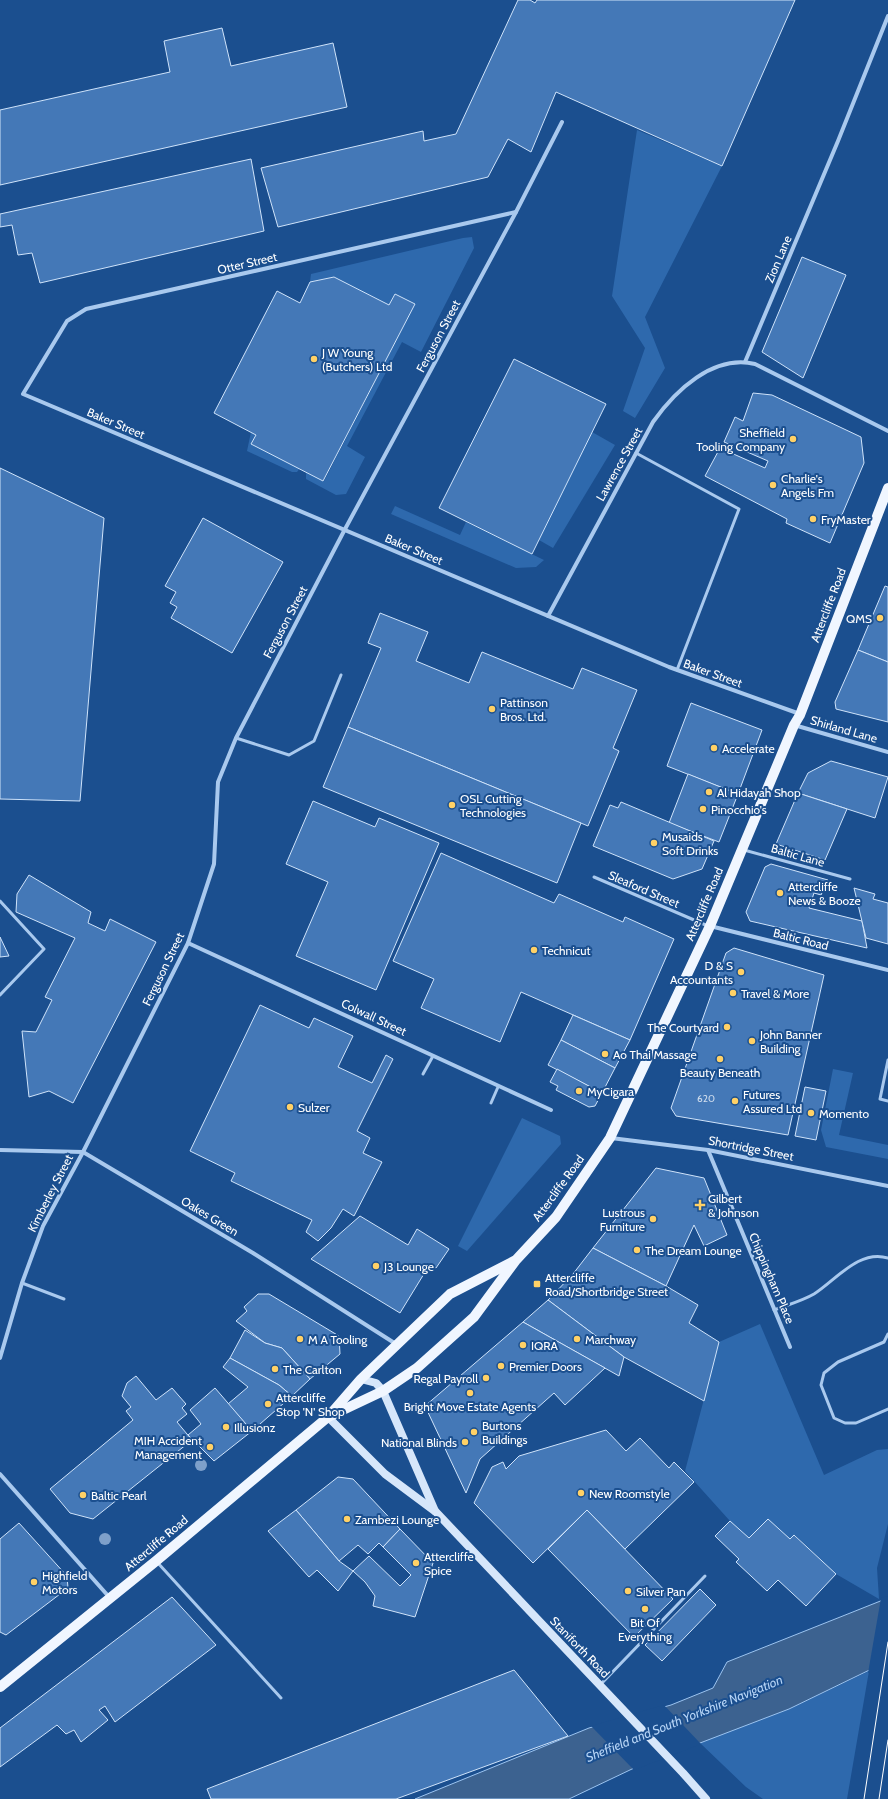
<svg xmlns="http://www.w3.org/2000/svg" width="888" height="1799" font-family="Cabin,sans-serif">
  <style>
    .green { fill: #2e69ad }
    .water { fill: #3c6290; stroke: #9cc4f0 }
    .pier { fill: #1b4f8f }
    .building { fill: #4478b7; stroke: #cfe3fa }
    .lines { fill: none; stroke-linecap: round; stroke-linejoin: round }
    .lane { stroke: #a9c9ee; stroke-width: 3 }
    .street { stroke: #a9c9ee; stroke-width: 4 }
    .secondary { stroke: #d6e6fa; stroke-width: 8 }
    .primary { stroke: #f0f6ff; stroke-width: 10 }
    .tram { stroke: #fff; stroke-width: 1 }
    .tree { fill: #7ea0ca }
    .poi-dot { fill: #ffd166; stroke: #1b4f8f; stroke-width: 1.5 }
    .labels { text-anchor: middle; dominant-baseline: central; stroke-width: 4; stroke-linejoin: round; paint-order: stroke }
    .number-label { font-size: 10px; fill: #d0dded }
    .street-label { font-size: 12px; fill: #fff; stroke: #1b4f8f }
    .poi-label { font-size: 12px; fill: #fff; stroke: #1b4f8f; text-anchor: start }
    .water-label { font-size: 13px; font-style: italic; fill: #b5d3f5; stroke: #1b4f8f }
  </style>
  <rect width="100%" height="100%" fill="#1b4f8f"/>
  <g class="green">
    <path d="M 637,130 L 722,166 L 645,317 L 665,368 L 635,418 L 623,411 L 645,348 L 612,296 Z"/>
    <path d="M 472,237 L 474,248 L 421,352 L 402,342 L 347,446 L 365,457 L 346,494 L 336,495 L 306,479 L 306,472 L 324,481 L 415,304 L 395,294 L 389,305 L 334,277 L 310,282 L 311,274 L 463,238 Z"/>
    <path d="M 251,432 L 256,435 L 251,444 L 300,468 L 297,472 L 292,472 L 247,451 Z"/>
    <path d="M 592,432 L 615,445 L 553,548 L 539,540 Z"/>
    <path d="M 395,506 L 460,535 L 466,522 L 544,560 L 536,567 L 516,568 L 391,514 Z"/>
    <path d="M 833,1069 L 853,1073 L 839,1135 L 888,1145 L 888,1159 L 826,1147 L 821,1130 Z"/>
    <path d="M 522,1118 L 560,1136 L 561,1144 L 467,1251 L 458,1246 Z"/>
    <path d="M 760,1324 L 824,1475 L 877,1450 L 888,1449 L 888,1524 L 877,1568 L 879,1599 L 836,1574 L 795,1535 L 790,1539 L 768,1519 L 749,1538 L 730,1521 L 685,1471 L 719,1342 Z"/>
    <path d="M 869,1671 L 847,1799 L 763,1799 L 746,1787 L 699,1742 L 789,1709 Z"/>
  </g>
  <path class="water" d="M 888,1598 L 888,1661 L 789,1709 L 632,1769 L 569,1799 L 415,1799 L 589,1728 L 671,1705 L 713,1688 L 727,1662 Z"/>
  <g class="pier">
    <path d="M 888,1596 L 888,1663 L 868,1673 L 881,1598 Z"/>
    <path d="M 664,1705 L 701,1744 L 634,1770 L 591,1726 Z"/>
  </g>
  <g class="building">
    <path d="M 518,0 L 530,0 L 535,3 L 537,0 L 795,0 L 722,166 L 556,92 L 531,152 L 508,139 L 488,177 L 278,227 L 261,168 L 423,131 L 424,141 L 456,134 Z"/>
    <path d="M 222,28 L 231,66 L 333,43 L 347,107 L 0,185 L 0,110 L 170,72 L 164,41 Z"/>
    <path d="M 251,159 L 264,231 L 40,283 L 32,253 L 18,255 L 12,225 L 0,227 L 0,214 Z"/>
    <path d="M 802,257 L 846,275 L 803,378 L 762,352 Z"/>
    <path d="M 334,277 L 389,305 L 395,294 L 415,304 L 323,481 L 251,444 L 256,435 L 214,413 L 277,291 L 300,303 L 310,282 Z"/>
    <path d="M 514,359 L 606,404 L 532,554 L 439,508 Z"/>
    <path d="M 753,393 L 772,395 L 861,437 L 864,463 L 830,543 L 786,523 L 787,519 L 705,476 L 720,448 L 765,468 L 768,461 L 724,442 L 735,417 L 743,421 Z"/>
    <path d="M 0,468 L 104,518 L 80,801 L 0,799 Z"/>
    <path d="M 203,518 L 283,562 L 232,653 L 171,618 L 177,607 L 170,603 L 176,592 L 165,586 Z"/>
    <path d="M 885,586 L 888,587 L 888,662 L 858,650 Z"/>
    <path d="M 380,613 L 428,632 L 416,661 L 469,683 L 482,652 L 573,689 L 582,668 L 637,690 L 613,748 L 619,751 L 588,826 L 348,727 L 381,648 L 368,643 Z"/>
    <path d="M 858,650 L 888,662 L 888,722 L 836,709 L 835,702 Z"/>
    <path d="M 691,703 L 762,730 L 738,794 L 667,766 Z"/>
    <path d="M 348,727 L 581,823 L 557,883 L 323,787 Z"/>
    <path d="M 831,761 L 888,777 L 875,818 L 798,793 L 808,773 Z"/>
    <path d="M 688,774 L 738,794 L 719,842 L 669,823 Z"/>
    <path d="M 798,793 L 847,809 L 825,860 L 776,844 Z"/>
    <path d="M 313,801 L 375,827 L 379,818 L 439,843 L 376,990 L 296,956 L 328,882 L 286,864 Z"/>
    <path d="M 621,802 L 714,841 L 702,869 L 673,879 L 593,846 L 610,805 L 618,808 Z"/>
    <path d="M 441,853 L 554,903 L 559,894 L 623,922 L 625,917 L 674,939 L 630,1040 L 521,992 L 500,1042 L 421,1008 L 434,979 L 393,961 Z"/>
    <path d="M 771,864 L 828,880 L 821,895 L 814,893 L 809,908 L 862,921 L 867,948 L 750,921 L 746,912 L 765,867 Z"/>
    <path d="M 29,875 L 91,912 L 88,923 L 105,931 L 110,919 L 156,942 L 73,1103 L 49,1091 L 29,1097 L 22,1031 L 36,1032 L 52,1000 L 45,997 L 75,938 L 16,912 L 17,894 Z"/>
    <path d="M 854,888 L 875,894 L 873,899 L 888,903 L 888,944 L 866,938 Z"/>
    <path d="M 0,937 L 9,956 L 0,957 Z"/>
    <path d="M 734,948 L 824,975 L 788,1135 L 676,1116 L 671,1108 L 726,953 Z"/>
    <path d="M 260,1005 L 309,1028 L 314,1018 L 353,1036 L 338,1067 L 372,1083 L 386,1055 L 393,1059 L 357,1131 L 370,1138 L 363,1153 L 382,1162 L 354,1216 L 343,1209 L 331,1228 L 318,1241 L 306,1232 L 312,1220 L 231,1181 L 235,1173 L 190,1151 Z"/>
    <path d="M 573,1015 L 630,1040 L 615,1068 L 561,1040 Z"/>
    <path d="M 561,1040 L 615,1068 L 602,1093 L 548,1065 Z"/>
    <path d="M 557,1069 L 602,1093 L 595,1106 L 589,1107 L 556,1090 L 558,1086 L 550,1082 Z"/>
    <path d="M 805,1087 L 826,1091 L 816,1140 L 795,1136 Z"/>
    <path d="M 656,1168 L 704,1178 L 727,1235 L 704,1246 L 694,1225 L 666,1286 L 593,1248 Z"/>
    <path d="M 360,1216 L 408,1245 L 417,1229 L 449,1249 L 436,1268 L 430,1264 L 400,1313 L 311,1259 Z"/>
    <path d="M 593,1248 L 666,1286 L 698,1305 L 689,1323 L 719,1342 L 704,1401 L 624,1357 L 548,1300 L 573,1274 Z"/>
    <path d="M 258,1294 L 269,1294 L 339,1336 L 340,1354 L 310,1379 L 282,1348 L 265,1343 L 236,1321 L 247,1311 L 244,1307 Z"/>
    <path d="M 548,1300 L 624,1357 L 619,1376 L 523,1322 Z"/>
    <path d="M 523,1322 L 605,1368 L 565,1405 L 554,1393 L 480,1459 L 466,1493 L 425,1406 Z"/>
    <path d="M 245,1330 L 265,1343 L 282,1348 L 310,1379 L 292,1396 L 279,1385 L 230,1358 Z"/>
    <path d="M 230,1358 L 279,1385 L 292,1396 L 252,1431 L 228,1404 L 248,1387 L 223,1367 Z"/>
    <path d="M 136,1376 L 156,1400 L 172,1388 L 186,1404 L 182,1408 L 187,1414 L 177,1422 L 192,1440 L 93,1519 L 70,1513 L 50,1489 L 133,1420 L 126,1411 L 131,1407 L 122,1396 L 127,1383 Z"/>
    <path d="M 215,1388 L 252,1431 L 214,1461 L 188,1435 L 201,1424 L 190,1410 Z"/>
    <path d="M 606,1430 L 626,1451 L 640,1438 L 669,1468 L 674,1462 L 694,1482 L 625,1549 L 587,1510 L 533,1563 L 474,1503 L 492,1467 L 503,1462 L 506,1469 L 519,1456 Z"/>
    <path d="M 338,1477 L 353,1479 L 400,1529 L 383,1547 L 379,1543 L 368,1554 L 358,1545 L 339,1561 L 296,1510 Z"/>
    <path d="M 296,1510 L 339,1561 L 353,1571 L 338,1591 L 317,1570 L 309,1577 L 268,1531 Z"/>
    <path d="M 587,1510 L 673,1599 L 634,1637 L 548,1549 Z"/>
    <path d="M 768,1519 L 790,1539 L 794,1535 L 836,1574 L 806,1606 L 778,1580 L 767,1591 L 736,1562 L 739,1559 L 715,1536 L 730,1521 L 749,1538 Z"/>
    <path d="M 19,1523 L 67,1576 L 68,1588 L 6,1635 L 0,1632 L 0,1539 Z"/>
    <path d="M 400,1529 L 433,1563 L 415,1617 L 373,1606 L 375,1596 L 365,1582 L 353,1571 L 369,1556 L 400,1586 L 411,1575 L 383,1547 Z"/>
    <path d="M 700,1589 L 716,1605 L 662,1661 L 645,1645 Z"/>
    <path d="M 172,1597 L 216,1645 L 115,1722 L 105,1706 L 99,1710 L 108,1720 L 81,1742 L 74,1730 L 66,1734 L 57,1725 L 0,1767 L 0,1728 Z"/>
    <path d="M 514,1670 L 568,1736 L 396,1799 L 211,1799 L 207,1789 Z"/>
  </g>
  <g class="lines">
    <g class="lane">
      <path d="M 636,453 L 739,509 L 677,670"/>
      <path d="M 236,738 L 289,755 L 314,741 L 341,675"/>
      <path d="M 744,850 L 850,879"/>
      <path d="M 594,877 L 708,926"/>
      <path d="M 0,901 L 44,949 L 0,995"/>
      <path d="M 888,1060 L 880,1099 L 888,1101"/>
      <path d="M 423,1074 L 433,1056"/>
      <path d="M 491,1103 L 498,1087"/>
      <path d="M 22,1283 L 64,1299"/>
      <path d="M 774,1310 C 787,1305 802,1301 814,1294 C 836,1280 859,1249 888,1258"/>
      <path d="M 888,1334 L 884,1342 L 838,1362 L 824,1373 L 821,1385 L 834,1418 L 845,1423 L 856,1423 L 888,1409"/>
      <path d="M 157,1562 L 281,1698"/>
      <path d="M 601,1684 L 705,1576"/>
    </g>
    <g class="street">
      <path d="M 516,212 L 86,309 L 67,321 L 23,394 L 669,667 L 800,714"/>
      <path d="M 745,362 L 838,141 L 888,16"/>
      <path d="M 548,616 L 653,422 C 675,391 713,354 755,364 L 888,431"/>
      <path d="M 794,725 L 888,752"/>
      <path d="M 710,926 L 888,970"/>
      <path d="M 188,943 L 551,1110"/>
      <path d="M 611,1138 L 708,1150 L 888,1186"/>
      <path d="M 0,1150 L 83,1152 L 253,1253 L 396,1344"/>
      <path d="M 708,1150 L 790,1347"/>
      <path d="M 0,1358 L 22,1283 L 43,1226 L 83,1152 L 188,943 L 214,864 L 218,782 L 236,738 L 344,531 L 516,212 L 562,122"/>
      <path d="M 0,1474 L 110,1598"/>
    </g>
    <g class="secondary">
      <path d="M 361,1379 L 376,1383 L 383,1391 L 435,1511"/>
      <path d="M 328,1417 L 385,1474 L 436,1512 L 683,1773 L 706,1799"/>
    </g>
    <g class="primary">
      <path d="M 328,1417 L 383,1391 L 417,1368 L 474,1317 L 516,1260 L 556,1217 L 610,1138 L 710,926 L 794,725 L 800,715 L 888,488"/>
      <path d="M 0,1687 L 156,1561 L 328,1417 L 361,1379 L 450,1294 L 514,1261"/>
    </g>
    <g class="tram">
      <path d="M 864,1799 L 888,1642"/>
      <path d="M 879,1799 L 888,1740"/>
    </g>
  </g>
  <g class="tree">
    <circle cx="201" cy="1465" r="6"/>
    <circle cx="105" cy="1539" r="6"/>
  </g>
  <g class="poi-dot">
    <circle cx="314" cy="359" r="4"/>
    <circle cx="793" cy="439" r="4"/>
    <circle cx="773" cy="485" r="4"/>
    <circle cx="813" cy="519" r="4"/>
    <circle cx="880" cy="618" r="4"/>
    <circle cx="492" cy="709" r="4"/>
    <circle cx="714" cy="748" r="4"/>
    <circle cx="709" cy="792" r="4"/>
    <circle cx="452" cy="805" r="4"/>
    <circle cx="703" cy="809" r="4"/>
    <circle cx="654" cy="843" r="4"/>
    <circle cx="780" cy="893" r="4"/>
    <circle cx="534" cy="950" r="4"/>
    <circle cx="741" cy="972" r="4"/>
    <circle cx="733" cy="993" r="4"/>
    <circle cx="727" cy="1027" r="4"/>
    <circle cx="752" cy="1041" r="4"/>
    <circle cx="605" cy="1054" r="4"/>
    <circle cx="720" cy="1059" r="4"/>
    <circle cx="579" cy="1091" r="4"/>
    <circle cx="735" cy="1101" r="4"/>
    <circle cx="290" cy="1107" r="4"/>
    <circle cx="811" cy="1113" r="4"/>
    <path d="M698 1199h4v4h4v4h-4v4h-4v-4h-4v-4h4z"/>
    <circle cx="653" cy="1219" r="4"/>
    <circle cx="637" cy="1250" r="4"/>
    <circle cx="376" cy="1266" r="4"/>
    <rect x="533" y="1280" width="8" height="8" rx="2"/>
    <circle cx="300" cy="1339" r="4"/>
    <circle cx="577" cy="1339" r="4"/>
    <circle cx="523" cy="1345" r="4"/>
    <circle cx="501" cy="1366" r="4"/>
    <circle cx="275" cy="1369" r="4"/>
    <circle cx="486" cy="1378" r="4"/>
    <circle cx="470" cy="1393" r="4"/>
    <circle cx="268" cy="1404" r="4"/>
    <circle cx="226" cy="1427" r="4"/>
    <circle cx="474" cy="1432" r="4"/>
    <circle cx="465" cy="1442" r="4"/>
    <circle cx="210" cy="1447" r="4"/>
    <circle cx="581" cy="1493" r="4"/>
    <circle cx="83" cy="1495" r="4"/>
    <circle cx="347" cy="1519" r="4"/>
    <circle cx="416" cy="1563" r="4"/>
    <circle cx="34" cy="1582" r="4"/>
    <circle cx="628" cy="1591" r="4"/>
    <circle cx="645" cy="1609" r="4"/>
  </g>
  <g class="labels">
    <g class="number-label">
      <text x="706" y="1098">620</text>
    </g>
    <g class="street-label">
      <text transform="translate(778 259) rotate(-67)">Zion Lane</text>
      <text transform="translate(247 263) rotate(-13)">Otter Street</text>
      <text transform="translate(438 336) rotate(-62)">Ferguson Street</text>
      <text transform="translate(116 423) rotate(23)">Baker Street</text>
      <text transform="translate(619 464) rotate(-61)">Lawrence Street</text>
      <text transform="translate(414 549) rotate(23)">Baker Street</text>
      <text transform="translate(828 605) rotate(-69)">Attercliffe Road</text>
      <text transform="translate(285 622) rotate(-62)">Ferguson Street</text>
      <text transform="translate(713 673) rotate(20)">Baker Street</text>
      <text transform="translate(844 729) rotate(16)">Shirland Lane</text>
      <text transform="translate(798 855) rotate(16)">Baltic Lane</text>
      <text transform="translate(644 889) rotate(23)">Sleaford Street</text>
      <text transform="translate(704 904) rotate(-67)">Attercliffe Road</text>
      <text transform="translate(801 939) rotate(14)">Baltic Road</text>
      <text transform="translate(163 969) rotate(-64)">Ferguson Street</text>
      <text transform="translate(374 1017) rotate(25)">Colwall Street</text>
      <text transform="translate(751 1148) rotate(11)">Shortridge Street</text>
      <text transform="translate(558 1188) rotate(-54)">Attercliffe Road</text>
      <text transform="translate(50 1193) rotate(-63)">Kimberley Street</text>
      <text transform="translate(210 1216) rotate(31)">Oakes Green</text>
      <text transform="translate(772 1278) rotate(67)">Chippingham Place</text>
      <text transform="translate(156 1543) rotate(-40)">Attercliffe Road</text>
      <text transform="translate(580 1647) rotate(46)">Staniforth Road</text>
    </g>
    <g class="poi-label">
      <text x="322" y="352">J W Young<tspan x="322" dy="14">(Butchers) Ltd</tspan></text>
      <text x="785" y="432" text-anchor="end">Sheffield<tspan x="785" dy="14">Tooling Company</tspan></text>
      <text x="781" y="478">Charlie's<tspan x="781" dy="14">Angels Fm</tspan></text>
      <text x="821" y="519">FryMaster</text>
      <text x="872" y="618" text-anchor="end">QMS</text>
      <text x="500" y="702">Pattinson<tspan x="500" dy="14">Bros. Ltd.</tspan></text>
      <text x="722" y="748">Accelerate</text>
      <text x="717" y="792">Al Hidayah Shop</text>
      <text x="460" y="798">OSL Cutting<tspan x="460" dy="14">Technologies</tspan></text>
      <text x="711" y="809">Pinocchio's</text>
      <text x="662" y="836">Musaids<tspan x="662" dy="14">Soft Drinks</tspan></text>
      <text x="788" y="886">Attercliffe<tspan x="788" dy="14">News &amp; Booze</tspan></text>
      <text x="542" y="950">Technicut</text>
      <text x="733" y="965" text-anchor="end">D &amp; S<tspan x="733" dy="14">Accountants</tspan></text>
      <text x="741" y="993">Travel &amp; More</text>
      <text x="719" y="1027" text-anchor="end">The Courtyard</text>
      <text x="760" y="1034">John Banner<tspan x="760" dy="14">Building</tspan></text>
      <text x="613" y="1054">Ao Thai Massage</text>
      <text x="720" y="1072" text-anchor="middle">Beauty Beneath</text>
      <text x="587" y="1091">MyCigara</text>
      <text x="743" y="1094">Futures<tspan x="743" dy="14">Assured Ltd</tspan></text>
      <text x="298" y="1107">Sulzer</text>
      <text x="819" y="1113">Momento</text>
      <text x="708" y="1198">Gilbert<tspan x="708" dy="14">&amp; Johnson</tspan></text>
      <text x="645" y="1212" text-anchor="end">Lustrous<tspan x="645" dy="14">Furniture</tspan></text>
      <text x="645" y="1250">The Dream Lounge</text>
      <text x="384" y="1266">J3 Lounge</text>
      <text x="545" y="1277">Attercliffe<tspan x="545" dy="14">Road/Shortbridge Street</tspan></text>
      <text x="308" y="1339">M A Tooling</text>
      <text x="585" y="1339">Marchway</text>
      <text x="531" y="1345">IQRA</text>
      <text x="509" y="1366">Premier Doors</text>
      <text x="283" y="1369">The Carlton</text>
      <text x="478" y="1378" text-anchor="end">Regal Payroll</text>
      <text x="276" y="1397">Attercliffe<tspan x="276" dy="14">Stop 'N' Shop</tspan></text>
      <text x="470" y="1406" text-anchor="middle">Bright Move Estate Agents</text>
      <text x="482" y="1425">Burtons<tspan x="482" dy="14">Buildings</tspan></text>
      <text x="234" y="1427">Illusionz</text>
      <text x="202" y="1440" text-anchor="end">MIH Accident<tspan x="202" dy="14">Management</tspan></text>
      <text x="457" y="1442" text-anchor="end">National Blinds</text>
      <text x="589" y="1493">New Roomstyle</text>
      <text x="91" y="1495">Baltic Pearl</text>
      <text x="355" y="1519">Zambezi Lounge</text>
      <text x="424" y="1556">Attercliffe<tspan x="424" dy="14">Spice</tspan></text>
      <text x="42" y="1575">Highfield<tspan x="42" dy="14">Motors</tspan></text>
      <text x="636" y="1591">Silver Pan</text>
      <text x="645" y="1622" text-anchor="middle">Bit Of<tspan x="645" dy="14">Everything</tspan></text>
    </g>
    <g class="water-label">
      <text transform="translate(684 1718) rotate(-22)">Sheffield and South Yorkshire Navigation</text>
    </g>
  </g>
</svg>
